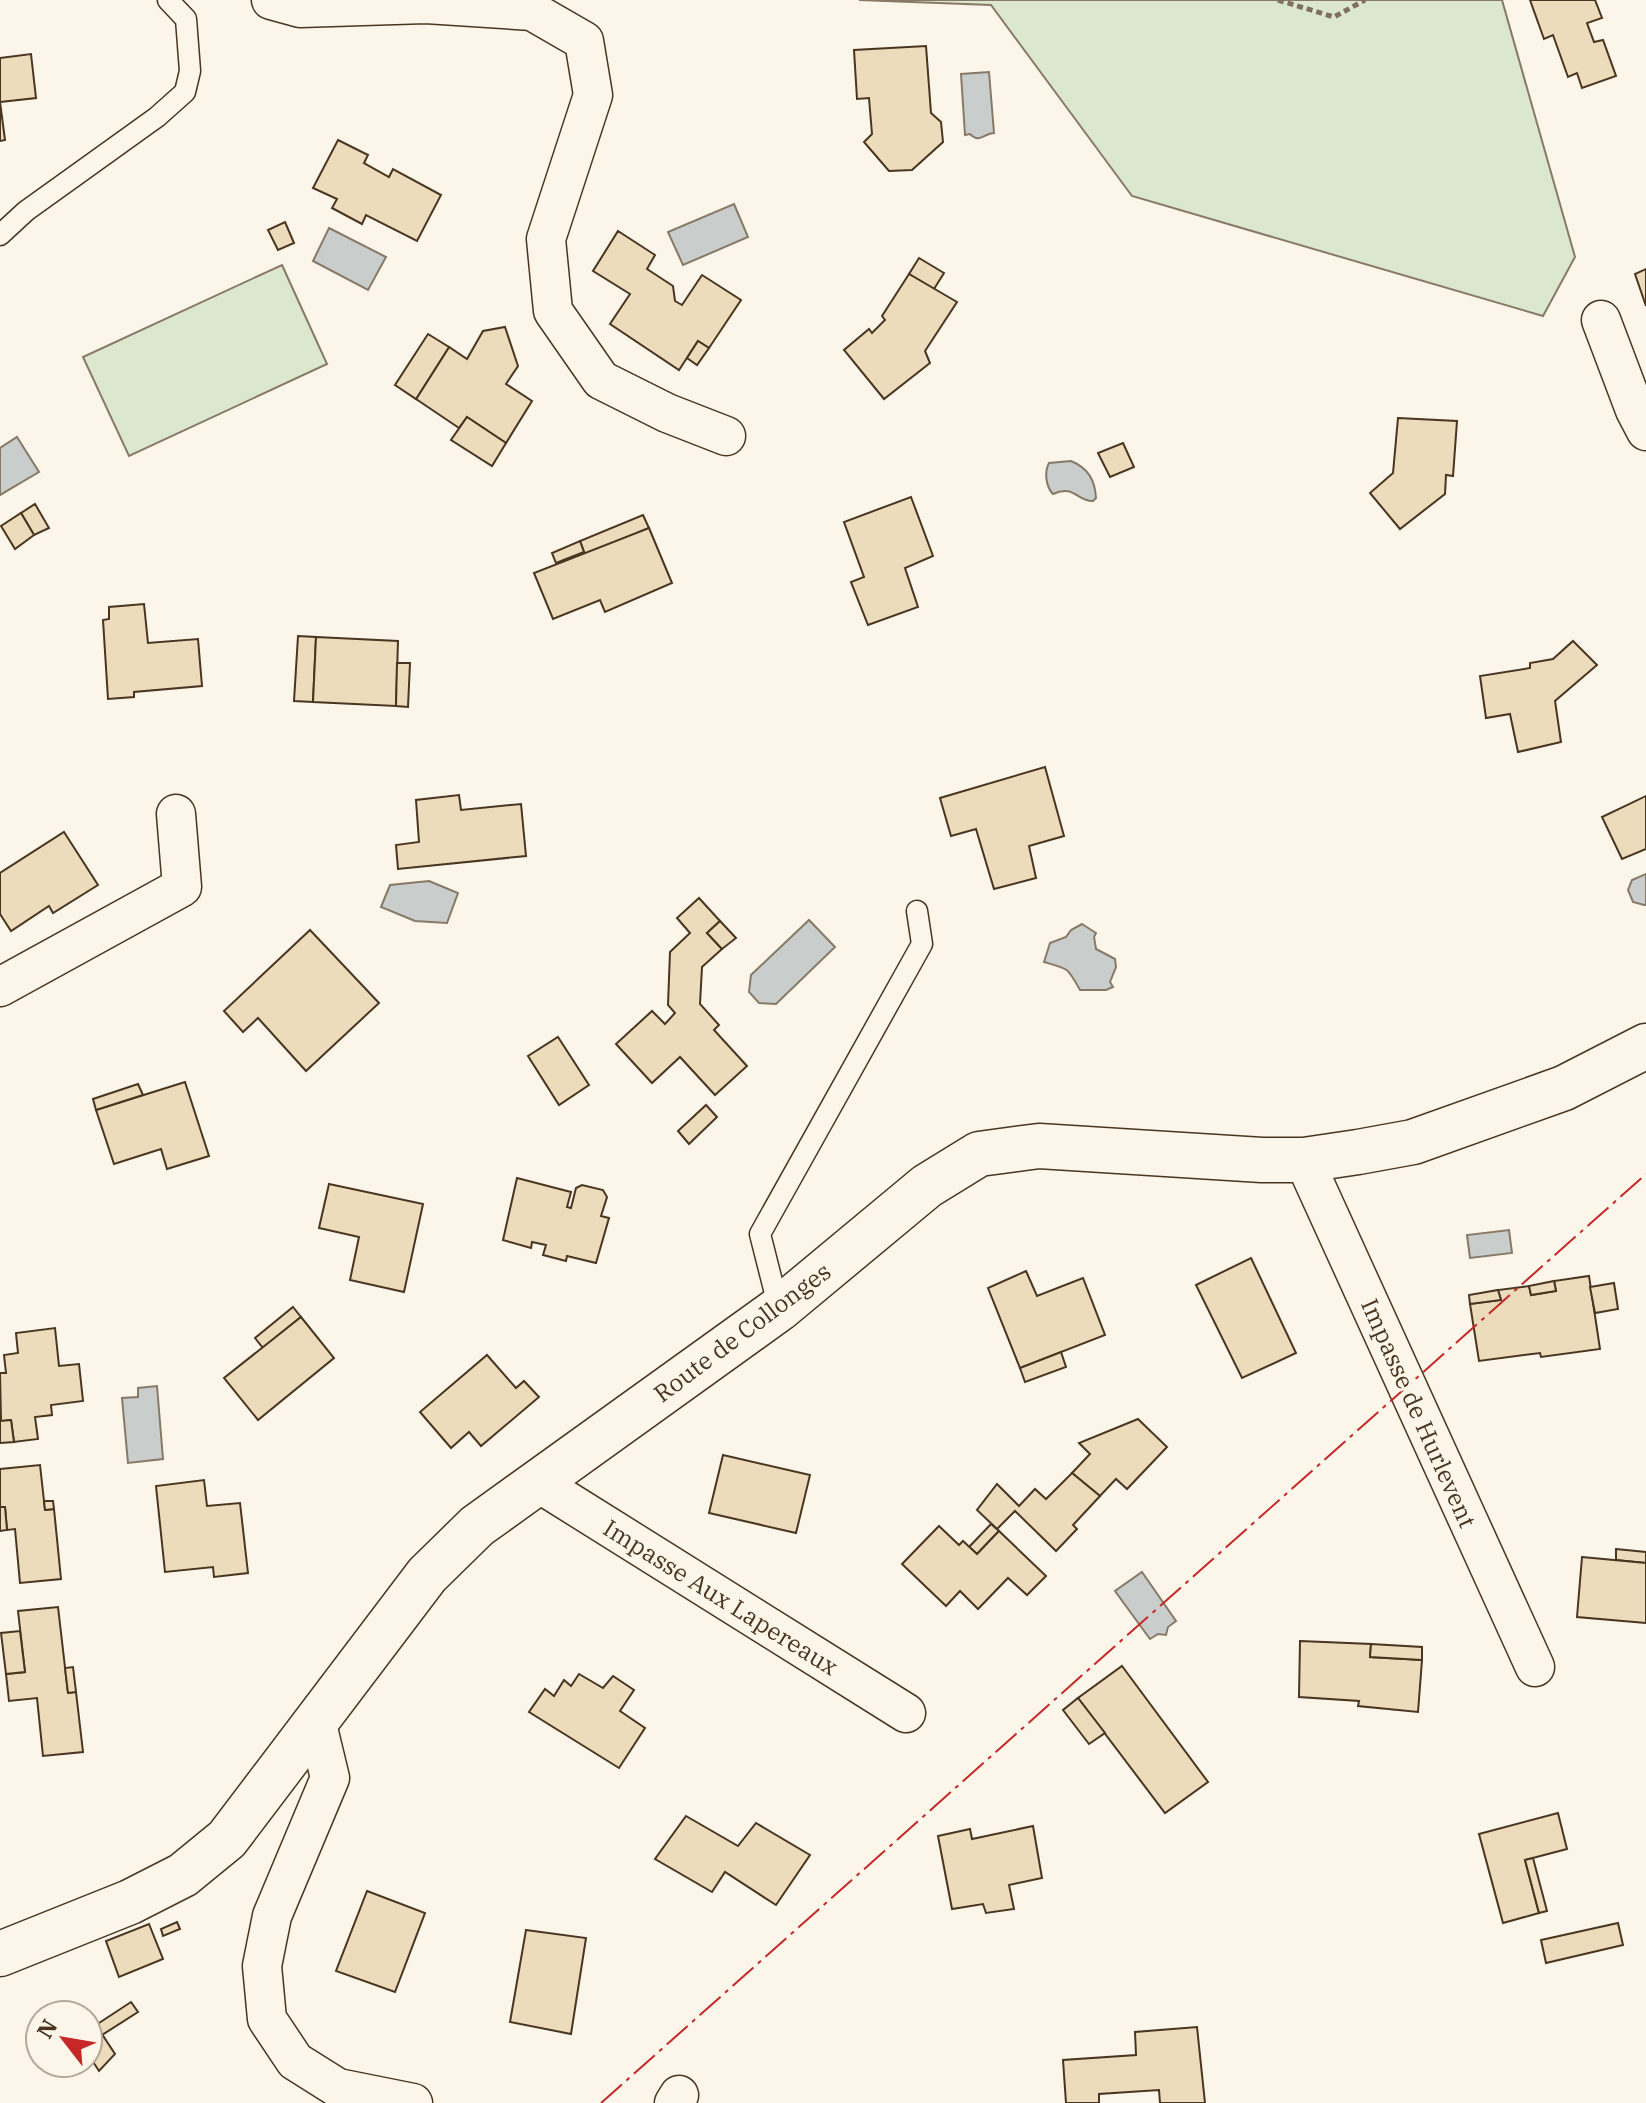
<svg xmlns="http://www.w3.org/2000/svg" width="1646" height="2103" font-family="'IBM Plex Serif',serif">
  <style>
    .green { fill: #dce7d0; stroke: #887966; stroke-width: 2 }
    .water { fill: #c9cecd; stroke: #887966; stroke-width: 2 }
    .building { fill: #ecdcbc; stroke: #4a3520; stroke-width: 2 }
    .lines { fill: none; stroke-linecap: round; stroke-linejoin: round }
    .service-casing { stroke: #4a3520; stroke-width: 23 }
    .minor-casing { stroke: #4a3520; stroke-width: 41 }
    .secondary-casing { stroke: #4a3520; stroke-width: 47 }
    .path { stroke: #7f6f5c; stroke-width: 5; stroke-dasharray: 6 4; stroke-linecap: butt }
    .service { stroke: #fbf6e9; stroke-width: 20 }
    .minor { stroke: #fbf6e9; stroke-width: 38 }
    .secondary { stroke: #fbf6e9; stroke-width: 44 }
    .power { stroke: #c62828; stroke-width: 2; stroke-dasharray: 28 6 4 6; stroke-linecap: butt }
    .labels { text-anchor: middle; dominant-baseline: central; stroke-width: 6; stroke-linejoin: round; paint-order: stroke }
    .street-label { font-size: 24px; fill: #4a3520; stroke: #fbf6e9 }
  </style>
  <rect width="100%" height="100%" fill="#fbf6e9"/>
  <g class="green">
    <path d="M 859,0 L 1502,0 L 1575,257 L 1543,316 L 1132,196 L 991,5 Z"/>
    <path d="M 282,265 L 327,364 L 129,456 L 83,357 Z"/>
  </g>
  <g class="water">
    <path d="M 989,72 L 994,133 C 984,133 980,144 970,134 L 965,135 L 961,74 Z"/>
    <path d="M 734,204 L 748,237 L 683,265 L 668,232 Z"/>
    <path d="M 329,228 L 386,257 L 368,290 L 313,261 Z"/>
    <path d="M 17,437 L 39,472 L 0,495 L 0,448 Z"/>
    <path d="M 1071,461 C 1088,468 1095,480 1096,498 L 1093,501 C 1078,502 1074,484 1053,494 C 1046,487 1044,472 1049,463 Z"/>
    <path d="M 1646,874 L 1646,905 L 1644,905 L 1633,902 L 1628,890 L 1632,880 Z"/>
    <path d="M 429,881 L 458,893 L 447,923 L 415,921 L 381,907 L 390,885 Z"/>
    <path d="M 809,920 L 835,947 L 776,1004 L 759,1003 L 749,992 L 751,975 Z"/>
    <path d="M 1082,924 L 1096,933 L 1094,937 L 1096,949 L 1115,959 L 1116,967 L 1110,982 L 1113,987 L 1106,990 L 1080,990 C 1067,967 1069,969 1044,962 L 1050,943 L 1066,937 L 1071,930 Z"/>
    <path d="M 1509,1230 L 1512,1253 L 1470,1258 L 1467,1235 Z"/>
    <path d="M 157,1386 L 163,1459 L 128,1463 L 122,1398 L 138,1397 L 138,1388 Z"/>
    <path d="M 1142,1572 L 1176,1621 L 1168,1627 L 1166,1635 L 1158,1634 L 1150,1639 L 1115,1591 Z"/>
  </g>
  <g class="building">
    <path d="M 1530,0 L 1595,0 L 1602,18 L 1587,23 L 1594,42 L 1603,40 L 1616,76 L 1582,88 L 1577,73 L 1568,77 L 1553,35 L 1544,39 Z"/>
    <path d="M 926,46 L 931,113 L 941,122 L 943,142 L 912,170 L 889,171 L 864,142 L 872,134 L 869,98 L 857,99 L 854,50 Z"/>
    <path d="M 31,54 L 36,98 L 0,102 L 5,140 L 0,141 L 0,58 Z"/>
    <path d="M 338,140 L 368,155 L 364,163 L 389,177 L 393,169 L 441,195 L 417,241 L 366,215 L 362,224 L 332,208 L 337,199 L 313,188 Z"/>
    <path d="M 285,222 L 294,243 L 278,250 L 268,230 Z"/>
    <path d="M 618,231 L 655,255 L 647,269 L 673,286 L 675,301 L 682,305 L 702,275 L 741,300 L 709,348 L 698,341 L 679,370 L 610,324 L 630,294 L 593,271 Z"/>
    <path d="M 919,258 L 944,273 L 934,289 L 909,274 Z"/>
    <path d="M 1646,269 L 1646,306 L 1635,274 Z"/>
    <path d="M 909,274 L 957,302 L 925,351 L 930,363 L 884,399 L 844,350 L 869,329 L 872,333 L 885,320 L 882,316 Z"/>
    <path d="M 505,327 L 518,366 L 506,384 L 532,401 L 506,443 L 467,417 L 459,428 L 416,399 L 449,347 L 467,359 L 483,331 Z"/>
    <path d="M 428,334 L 449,347 L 416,399 L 395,385 Z"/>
    <path d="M 698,341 L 709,348 L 697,365 L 687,358 Z"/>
    <path d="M 467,417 L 506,443 L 492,466 L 451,440 Z"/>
    <path d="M 1398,418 L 1457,421 L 1453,476 L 1446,475 L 1445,494 L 1400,529 L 1370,493 L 1393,473 Z"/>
    <path d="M 1123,443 L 1134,467 L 1110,477 L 1098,453 Z"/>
    <path d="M 911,497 L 933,556 L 905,568 L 918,607 L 868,625 L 851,582 L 864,577 L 844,522 Z"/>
    <path d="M 35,504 L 49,528 L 34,535 L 21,513 Z"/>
    <path d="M 21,513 L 34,535 L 15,549 L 1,526 Z"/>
    <path d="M 643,515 L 649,528 L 585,555 L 580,541 Z"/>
    <path d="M 649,528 L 672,583 L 605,612 L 600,600 L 553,619 L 534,573 Z"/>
    <path d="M 580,541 L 584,552 L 556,563 L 552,553 Z"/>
    <path d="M 144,604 L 148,643 L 198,639 L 202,686 L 134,692 L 134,697 L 108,699 L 103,620 L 109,619 L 109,607 Z"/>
    <path d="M 298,636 L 316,637 L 313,702 L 294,701 Z"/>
    <path d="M 316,637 L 398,641 L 396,706 L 313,702 Z"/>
    <path d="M 1573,641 L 1597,665 L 1555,701 L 1561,742 L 1518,752 L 1510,714 L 1486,718 L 1480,676 L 1530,668 L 1530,663 L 1553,659 Z"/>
    <path d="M 397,663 L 410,663 L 408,707 L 396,706 Z"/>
    <path d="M 1045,767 L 1064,836 L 1029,846 L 1036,878 L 994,889 L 976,829 L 951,836 L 940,798 Z"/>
    <path d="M 459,795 L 461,810 L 521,804 L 526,856 L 398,869 L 396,845 L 419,842 L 416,800 Z"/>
    <path d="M 1646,796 L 1646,849 L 1622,859 L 1602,817 Z"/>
    <path d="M 64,832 L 98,885 L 53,913 L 49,906 L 11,931 L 0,914 L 0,873 Z"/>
    <path d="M 699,898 L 720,921 L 707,933 L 722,949 L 702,967 L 700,1004 L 719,1025 L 714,1030 L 747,1066 L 715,1095 L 680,1057 L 652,1083 L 616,1044 L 652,1011 L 665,1024 L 675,1013 L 668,1005 L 670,952 L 690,933 L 677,918 Z"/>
    <path d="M 720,921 L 736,938 L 722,949 L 707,933 Z"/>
    <path d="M 310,930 L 379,1003 L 306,1071 L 258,1018 L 243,1032 L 224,1011 Z"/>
    <path d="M 558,1037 L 589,1085 L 559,1105 L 528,1056 Z"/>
    <path d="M 185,1082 L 209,1156 L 167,1169 L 161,1149 L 114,1164 L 96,1110 Z"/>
    <path d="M 138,1084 L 143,1095 L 96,1110 L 93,1099 Z"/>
    <path d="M 706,1105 L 717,1117 L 689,1144 L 678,1131 Z"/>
    <path d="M 517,1178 L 571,1192 L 567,1207 L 571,1208 L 576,1188 L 582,1185 L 603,1190 L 607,1197 L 601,1216 L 609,1218 L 596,1263 L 567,1256 L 566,1261 L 543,1255 L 546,1245 L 532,1242 L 531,1248 L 503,1240 Z"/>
    <path d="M 329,1184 L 423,1204 L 404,1292 L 350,1280 L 359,1237 L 319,1228 Z"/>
    <path d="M 1251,1258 L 1296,1353 L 1242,1378 L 1196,1285 Z"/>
    <path d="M 1026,1271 L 1037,1296 L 1083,1278 L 1105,1335 L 1020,1368 L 988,1288 Z"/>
    <path d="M 1589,1276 L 1600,1349 L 1541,1357 L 1540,1353 L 1479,1361 L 1470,1304 L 1501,1300 L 1498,1290 L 1529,1286 L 1531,1295 L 1556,1291 L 1554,1281 Z"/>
    <path d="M 1554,1281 L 1556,1291 L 1531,1295 L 1529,1286 Z"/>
    <path d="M 1614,1283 L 1618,1309 L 1595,1313 L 1590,1287 Z"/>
    <path d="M 1498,1290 L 1501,1300 L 1470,1304 L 1469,1295 Z"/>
    <path d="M 293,1307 L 301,1317 L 263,1348 L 255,1338 Z"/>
    <path d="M 301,1317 L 334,1358 L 258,1420 L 224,1378 Z"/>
    <path d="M 55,1328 L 59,1366 L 79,1364 L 83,1401 L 51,1405 L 52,1415 L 35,1417 L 38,1439 L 14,1442 L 11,1420 L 1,1421 L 0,1373 L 6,1373 L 4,1355 L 18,1353 L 16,1333 Z"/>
    <path d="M 1061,1352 L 1066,1367 L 1025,1382 L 1020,1368 Z"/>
    <path d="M 487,1355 L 516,1388 L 524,1381 L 539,1397 L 481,1446 L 469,1432 L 451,1448 L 420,1412 Z"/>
    <path d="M 0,1413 L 1,1421 L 11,1420 L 14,1442 L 0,1443 Z"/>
    <path d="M 1138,1419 L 1167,1447 L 1127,1489 L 1116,1479 L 1100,1496 L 1072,1473 L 1090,1454 L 1079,1443 Z"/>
    <path d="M 723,1455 L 810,1475 L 796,1533 L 709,1513 Z"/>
    <path d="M 40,1465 L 45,1510 L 54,1509 L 61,1579 L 20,1583 L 15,1529 L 7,1530 L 5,1507 L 0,1507 L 0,1469 Z"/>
    <path d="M 1072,1473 L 1100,1496 L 1073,1525 L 1077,1529 L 1056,1551 L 1015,1511 L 997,1529 L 977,1510 L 997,1484 L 1019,1506 L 1035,1489 L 1046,1499 Z"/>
    <path d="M 204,1480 L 207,1506 L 240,1503 L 248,1573 L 214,1577 L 213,1567 L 165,1572 L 156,1486 Z"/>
    <path d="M 44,1501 L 53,1501 L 54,1509 L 45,1510 Z"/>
    <path d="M 0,1507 L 5,1507 L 7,1530 L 0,1531 Z"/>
    <path d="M 991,1524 L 999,1531 L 977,1554 L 969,1547 Z"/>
    <path d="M 939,1526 L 959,1545 L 963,1541 L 977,1554 L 999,1531 L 1046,1576 L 1027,1595 L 1008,1578 L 978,1609 L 960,1591 L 946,1606 L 902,1564 Z"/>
    <path d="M 1616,1549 L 1646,1552 L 1646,1563 L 1616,1560 Z"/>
    <path d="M 1582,1557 L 1646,1563 L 1646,1623 L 1577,1617 Z"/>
    <path d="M 58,1607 L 68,1693 L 76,1692 L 83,1752 L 43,1756 L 37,1698 L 9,1701 L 6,1674 L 25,1672 L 18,1611 Z"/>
    <path d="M 20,1631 L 25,1672 L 6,1674 L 1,1633 Z"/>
    <path d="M 1300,1641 L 1371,1644 L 1370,1657 L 1422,1660 L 1418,1712 L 1358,1706 L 1359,1701 L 1299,1697 Z"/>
    <path d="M 1371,1644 L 1422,1647 L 1422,1660 L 1370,1657 Z"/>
    <path d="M 1122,1666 L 1208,1782 L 1165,1813 L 1078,1698 Z"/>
    <path d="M 73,1667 L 76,1692 L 68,1693 L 65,1668 Z"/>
    <path d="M 579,1674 L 603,1688 L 613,1676 L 634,1690 L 620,1711 L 645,1728 L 619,1768 L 529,1712 L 545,1689 L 554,1696 L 564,1680 L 571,1686 Z"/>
    <path d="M 1078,1698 L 1105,1733 L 1089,1744 L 1063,1710 Z"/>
    <path d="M 1558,1813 L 1567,1849 L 1525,1860 L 1539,1913 L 1503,1923 L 1479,1834 Z"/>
    <path d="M 686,1816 L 738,1846 L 756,1823 L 810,1855 L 776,1905 L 725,1872 L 712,1892 L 655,1859 Z"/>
    <path d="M 1033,1826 L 1042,1878 L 1009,1885 L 1014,1909 L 986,1913 L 983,1904 L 952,1909 L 938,1836 L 970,1829 L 972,1839 Z"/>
    <path d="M 1533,1858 L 1547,1911 L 1539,1913 L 1525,1860 Z"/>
    <path d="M 367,1891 L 425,1913 L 395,1992 L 336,1971 Z"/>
    <path d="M 177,1922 L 180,1929 L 163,1936 L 161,1929 Z"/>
    <path d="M 1618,1923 L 1623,1945 L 1546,1963 L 1541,1940 Z"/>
    <path d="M 149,1924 L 163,1959 L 119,1977 L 106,1941 Z"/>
    <path d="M 526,1930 L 586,1938 L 571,2034 L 510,2022 Z"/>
    <path d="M 131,2002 L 138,2012 L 102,2035 L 96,2025 Z"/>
    <path d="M 96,2025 L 115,2054 L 99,2071 L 88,2054 L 88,2029 Z"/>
    <path d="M 1197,2027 L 1205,2103 L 1160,2103 L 1159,2090 L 1099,2094 L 1099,2103 L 1066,2103 L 1063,2060 L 1136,2055 L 1135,2032 Z"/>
  </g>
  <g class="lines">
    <defs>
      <g id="service">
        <path d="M 0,235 L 26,211 L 157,117 L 185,92 L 190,71 L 186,19 L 168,0"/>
        <path d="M 779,1309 L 760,1234 L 922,944 L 917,911"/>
      </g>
      <g id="minor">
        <path d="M 271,0 L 300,8 L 426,4 L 532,11 L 584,41 L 593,95 L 546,239 L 553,311 L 601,380 L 667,413 L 726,436"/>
        <path d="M 1601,320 L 1635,410 L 1646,431"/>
        <path d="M 0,987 L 182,887 L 176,814"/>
        <path d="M 1304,1160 L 1535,1667"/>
        <path d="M 537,1482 L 906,1713"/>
        <path d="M 316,1720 L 330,1778 L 272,1916 L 262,1966 L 267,2019 L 295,2061 L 338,2088 L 413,2103"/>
        <path d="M 674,2103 L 679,2095"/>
      </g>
      <path id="secondary" d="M 0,1954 L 130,1902 L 183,1875 L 227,1839 L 427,1575 L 477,1526 L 779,1309 L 927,1186 L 979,1154 L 1039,1146 L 1262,1160 L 1304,1160 L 1358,1152 L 1413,1142 L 1564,1088 L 1646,1046"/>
    </defs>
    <use href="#service" class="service-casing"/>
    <use href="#minor" class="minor-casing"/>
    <use href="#secondary" class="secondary-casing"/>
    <path class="path" d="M 1278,0 L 1334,17 L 1365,0"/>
    <use href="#service" class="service"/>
    <use href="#minor" class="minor"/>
    <use href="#secondary" class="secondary"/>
    <path class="power" d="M 601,2103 L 1646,1174"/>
  </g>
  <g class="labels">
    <g class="street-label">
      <text transform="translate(742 1332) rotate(-37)">Route de Collonges</text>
      <text transform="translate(1419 1413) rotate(66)">Impasse de Hurlevent</text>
      <text transform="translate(721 1597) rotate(32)">Impasse Aux Lapereaux</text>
    </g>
  </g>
  <g transform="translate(64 2039) rotate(301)"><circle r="38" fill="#fbf6e9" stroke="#b4a999" stroke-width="2"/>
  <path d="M0-6L14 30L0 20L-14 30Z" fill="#c62828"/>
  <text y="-12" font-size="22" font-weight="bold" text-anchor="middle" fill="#4a3520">N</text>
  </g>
</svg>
